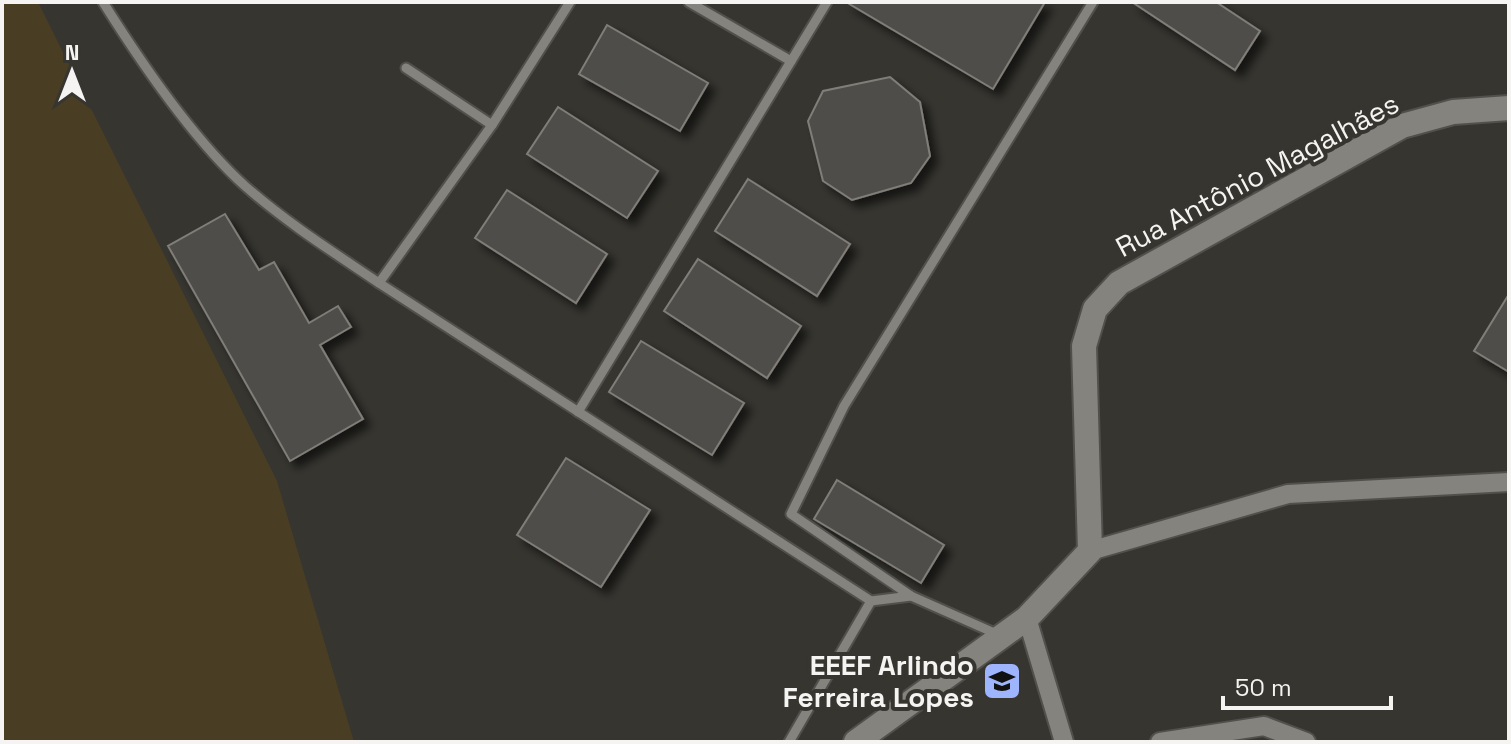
<svg xmlns="http://www.w3.org/2000/svg" width="1511" height="744" font-family="'Space Grotesk',sans-serif">
  <style>
    .green { fill: #493e23 }
    .building { fill: #504e49; stroke: #807e79; stroke-width: 2; filter: url(#shadow) }
    .lines { fill: none; stroke-linecap: round; stroke-linejoin: round }
    .service-casing { stroke: #52504c; stroke-width: 13 }
    .minor-casing { stroke: #52504c; stroke-width: 22 }
    .tertiary-casing { stroke: #52504c; stroke-width: 28 }
    .service { stroke: #85837e; stroke-width: 9 }
    .minor { stroke: #85837e; stroke-width: 18 }
    .tertiary { stroke: #85837e; stroke-width: 24 }
    .labels { text-anchor: middle; dominant-baseline: central; stroke-width: 8; stroke-linejoin: round; paint-order: stroke }
    .street-label { font-size: 28px; fill: #f5f4f2; stroke: #363530 }
    .poi-label { font-size: 28px; font-weight: bold; fill: #f5f4f2; stroke: #363530; text-anchor: end }
  </style>
  <defs>
    <filter id="shadow"><feDropShadow dx="7" dy="7" stdDeviation="4" flood-color="#0009"/></filter>
  </defs>
  <rect width="100%" height="100%" fill="#363530"/>
  <path class="green" d="M 2,2 L 38,2 L 277,481 L 354,742 L 2,742 Z"/>
  <g class="building">
    <path d="M 846,2 L 1045,2 L 993,89 Z"/>
    <path d="M 1132,2 L 1216,2 L 1260,31 L 1235,70 Z"/>
    <path d="M 607,25 L 708,83 L 680,131 L 579,74 Z"/>
    <path d="M 890,77 L 920,102 L 930,156 L 911,183 L 852,200 L 823,181 L 808,121 L 823,91 Z"/>
    <path d="M 558,107 L 658,171 L 627,218 L 527,154 Z"/>
    <path d="M 748,179 L 850,244 L 817,296 L 715,231 Z"/>
    <path d="M 507,190 L 607,254 L 576,303 L 475,238 Z"/>
    <path d="M 225,214 L 259,270 L 274,262 L 309,323 L 338,306 L 351,327 L 320,345 L 363,419 L 290,461 L 168,246 Z"/>
    <path d="M 698,259 L 801,326 L 767,378 L 664,311 Z"/>
    <path d="M 1509,294 L 1509,372 L 1474,351 Z"/>
    <path d="M 641,341 L 744,403 L 712,455 L 609,392 Z"/>
    <path d="M 566,458 L 650,510 L 601,587 L 517,535 Z"/>
    <path d="M 837,480 L 944,545 L 921,583 L 814,519 Z"/>
  </g>
  <g class="lines">
    <defs>
      <g id="service">
        <path d="M 103,2 C 140,61 193,139 245,186 C 287,223 333,252 379,283 L 492,125 L 570,2"/>
        <path d="M 689,2 L 791,61"/>
        <path d="M 406,68 L 492,125"/>
        <path d="M 379,283 L 871,601 L 789,742"/>
        <path d="M 578,412 L 827,2"/>
        <path d="M 871,601 L 911,596"/>
        <path d="M 999,635 L 911,596 L 791,514 L 844,406 L 1093,2"/>
      </g>
      <g id="minor">
        <path d="M 1090,551 L 1288,494 L 1509,482"/>
        <path d="M 1027,618 L 1064,742"/>
        <path d="M 1160,742 L 1264,726 L 1306,742"/>
      </g>
      <path id="tertiary" d="M 856,742 L 1027,618 L 1090,551 L 1084,346 L 1095,309 L 1119,283 L 1402,126 L 1453,112 L 1509,108"/>
    </defs>
    <use href="#service" class="service-casing"/>
    <use href="#minor" class="minor-casing"/>
    <use href="#tertiary" class="tertiary-casing"/>
    <use href="#service" class="service"/>
    <use href="#minor" class="minor"/>
    <use href="#tertiary" class="tertiary"/>
  </g>
  <defs>
    <symbol id="school-square" viewBox="-11 -11 22 22"><rect x="-9" y="-9" width="18" height="18" rx="4" fill="#9eb4fd" stroke="#363530"/><path d="M0-5L7-2L0 1L-7-2ZM-4 1L0 2.5L4 1V4Q0 6-4 4Z" fill="#111"/></symbol>
  </defs>
  <g fill-rule="evenodd">
    <use href="#school-square" x="980" y="659" width="44" height="44"/>
  </g>
  <g class="labels">
    <g class="street-label">
      <text transform="translate(1257 175) rotate(-28)">Rua Antônio Magalhães</text>
    </g>
    <g class="poi-label">
      <text x="974" y="665">EEEF Arlindo<tspan x="974" dy="32">Ferreira Lopes</tspan></text>
    </g>
  </g>
  <rect width="1511" height="744" fill="none" stroke="#f5f4f2" stroke-width="8"/>
  <g transform="translate(72 72)" stroke="#363530" stroke-width="6" paint-order="stroke">
  <path d="M0-6L14 30L0 20L-14 30Z" fill="#f5f4f2"/>
  <text y="-12" font-size="22" font-weight="bold" text-anchor="middle" fill="#f5f4f2">N</text>
  </g>
  <path d="M1223 696v12h168v-12" fill="none" stroke="#f5f4f2" stroke-width="4"/>
  <text x="1235" y="696" font-size="24" fill="#f5f4f2" stroke="#363530" stroke-width="6" paint-order="stroke">50 m</text>
</svg>
